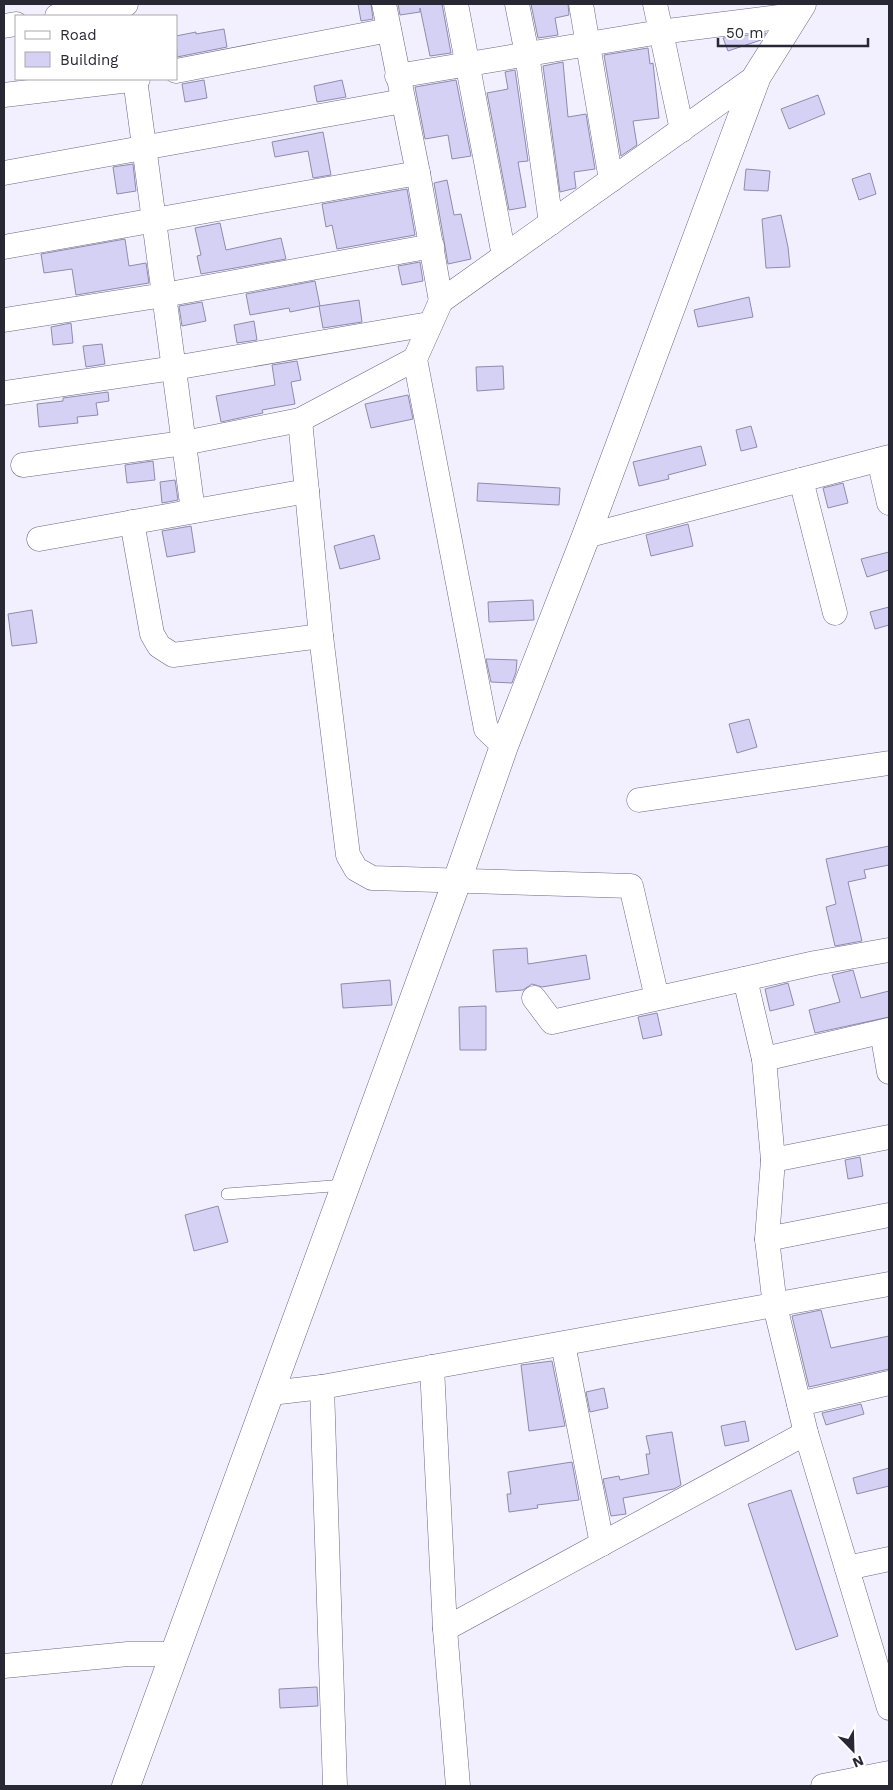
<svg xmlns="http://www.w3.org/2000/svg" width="893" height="1790" font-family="'Work Sans',sans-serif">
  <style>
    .building { fill: #d4d1f4; stroke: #8e8bac }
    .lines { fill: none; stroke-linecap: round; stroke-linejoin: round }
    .lane-casing { stroke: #6a6786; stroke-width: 12 }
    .street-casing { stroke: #6a6786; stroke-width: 25 }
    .secondary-casing { stroke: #6a6786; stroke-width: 29 }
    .lane { stroke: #fff; stroke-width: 11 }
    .street { stroke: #fff; stroke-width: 24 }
    .secondary { stroke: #fff; stroke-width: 28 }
  </style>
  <rect width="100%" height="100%" fill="#f2f0ff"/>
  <g class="building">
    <path d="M 358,4 L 371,4 L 373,19 L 361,21 Z"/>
    <path d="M 398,4 L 442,4 L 451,53 L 430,56 L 420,8 L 420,12 L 400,15 Z"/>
    <path d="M 531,4 L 568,4 L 569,15 L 555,18 L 558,35 L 538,38 Z"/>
    <path d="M 224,29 L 227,47 L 177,57 L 176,36 L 196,32 L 196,34 Z"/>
    <path d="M 766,33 L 761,40 L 728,51 L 723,38 Z"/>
    <path d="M 648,48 L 650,64 L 653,63 L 659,118 L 633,121 L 637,145 L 621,156 L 604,55 Z"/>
    <path d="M 563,62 L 568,117 L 586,114 L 595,169 L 574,172 L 576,188 L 560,192 L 543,66 Z"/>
    <path d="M 515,70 L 528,161 L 518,162 L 526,207 L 509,210 L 487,93 L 508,89 L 505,72 Z"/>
    <path d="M 204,80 L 207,98 L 185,102 L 182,84 Z"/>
    <path d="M 342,80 L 346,97 L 317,102 L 314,86 Z"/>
    <path d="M 456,80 L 471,156 L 452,159 L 448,135 L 425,139 L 415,87 Z"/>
    <path d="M 818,95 L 825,114 L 789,129 L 781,109 Z"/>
    <path d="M 323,132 L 331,175 L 313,178 L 308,151 L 275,157 L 272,142 Z"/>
    <path d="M 133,164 L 136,191 L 117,194 L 113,167 Z"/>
    <path d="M 746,169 L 770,171 L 768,191 L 744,190 Z"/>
    <path d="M 870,173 L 876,194 L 859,200 L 852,179 Z"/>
    <path d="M 447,180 L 454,215 L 461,214 L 471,259 L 448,264 L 434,183 Z"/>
    <path d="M 407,189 L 415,235 L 337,249 L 332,225 L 326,227 L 322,204 Z"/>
    <path d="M 781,215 L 788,247 L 790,267 L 766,268 L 762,219 Z"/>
    <path d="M 220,223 L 226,250 L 281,238 L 286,259 L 201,274 L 197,256 L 201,255 L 195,228 Z"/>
    <path d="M 125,239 L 129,266 L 146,263 L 149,283 L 76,295 L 72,269 L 44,273 L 41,254 Z"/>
    <path d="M 420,262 L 423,281 L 402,285 L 398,266 Z"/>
    <path d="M 315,281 L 320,306 L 290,312 L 289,308 L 250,315 L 246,294 Z"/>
    <path d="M 749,297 L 753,317 L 698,327 L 694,310 Z"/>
    <path d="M 359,300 L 362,322 L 323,328 L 319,306 Z"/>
    <path d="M 202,302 L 206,321 L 182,326 L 179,306 Z"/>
    <path d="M 254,321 L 257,340 L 237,343 L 234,325 Z"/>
    <path d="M 71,323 L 73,343 L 53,345 L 51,327 Z"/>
    <path d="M 102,344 L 105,364 L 86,367 L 83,346 Z"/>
    <path d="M 297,361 L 301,380 L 291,382 L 295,404 L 262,410 L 263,413 L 221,422 L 216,396 L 275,385 L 272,365 Z"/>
    <path d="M 503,366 L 504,389 L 477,391 L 476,367 Z"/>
    <path d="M 108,392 L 109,401 L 96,403 L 98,415 L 77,417 L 78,423 L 39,427 L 37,404 L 63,401 L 63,398 Z"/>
    <path d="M 408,395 L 413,419 L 371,428 L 365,404 Z"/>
    <path d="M 751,426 L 757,447 L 741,451 L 736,430 Z"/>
    <path d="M 701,446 L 706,465 L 668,475 L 669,479 L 639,486 L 633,462 Z"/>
    <path d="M 153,461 L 155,480 L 127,483 L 125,465 Z"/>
    <path d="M 175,480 L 178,500 L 162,503 L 160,482 Z"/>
    <path d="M 478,483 L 560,488 L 559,505 L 477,501 Z"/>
    <path d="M 843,483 L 848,503 L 828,508 L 823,488 Z"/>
    <path d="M 688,524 L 693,546 L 651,556 L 646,535 Z"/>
    <path d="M 191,526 L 195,552 L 167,557 L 162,531 Z"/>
    <path d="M 374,535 L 380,559 L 340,569 L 334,546 Z"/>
    <path d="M 889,552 L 889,570 L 867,577 L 861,559 Z"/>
    <path d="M 533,600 L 534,620 L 489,622 L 488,602 Z"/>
    <path d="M 889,607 L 889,625 L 875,629 L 870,612 Z"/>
    <path d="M 32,610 L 37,643 L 12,646 L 8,614 Z"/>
    <path d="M 486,659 L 517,660 L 516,672 L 512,683 L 491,682 Z"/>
    <path d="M 749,719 L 757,747 L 737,753 L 729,724 Z"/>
    <path d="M 889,846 L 889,865 L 864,870 L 866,878 L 848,882 L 862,941 L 835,946 L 826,907 L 836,904 L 826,859 Z"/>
    <path d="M 527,948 L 528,964 L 586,955 L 590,979 L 542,987 L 532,984 L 523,990 L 496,992 L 493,950 Z"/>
    <path d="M 853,970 L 861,998 L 889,991 L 889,1017 L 815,1033 L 809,1010 L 840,1002 L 832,975 Z"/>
    <path d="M 390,980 L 392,1005 L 343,1008 L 341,984 Z"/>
    <path d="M 788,983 L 794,1005 L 770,1011 L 765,989 Z"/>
    <path d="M 486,1006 L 486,1050 L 460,1050 L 459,1007 Z"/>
    <path d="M 657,1013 L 662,1035 L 643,1039 L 638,1017 Z"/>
    <path d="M 860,1157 L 863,1176 L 848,1179 L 845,1160 Z"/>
    <path d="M 218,1206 L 228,1242 L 194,1251 L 185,1215 Z"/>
    <path d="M 821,1310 L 831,1348 L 889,1336 L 889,1369 L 809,1387 L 792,1316 Z"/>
    <path d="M 552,1361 L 565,1426 L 529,1431 L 521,1365 Z"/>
    <path d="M 604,1388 L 608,1408 L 590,1412 L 586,1392 Z"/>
    <path d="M 861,1404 L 864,1414 L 826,1425 L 822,1413 Z"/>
    <path d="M 745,1421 L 749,1441 L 725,1446 L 721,1426 Z"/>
    <path d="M 672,1432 L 681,1485 L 674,1489 L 623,1498 L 626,1514 L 611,1516 L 603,1479 L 619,1476 L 620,1480 L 649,1474 L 646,1454 L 650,1454 L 646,1436 Z"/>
    <path d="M 572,1462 L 579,1500 L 537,1505 L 538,1508 L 509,1512 L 507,1494 L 511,1494 L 508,1472 Z"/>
    <path d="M 889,1468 L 889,1486 L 857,1494 L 853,1478 Z"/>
    <path d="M 791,1490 L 838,1636 L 796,1650 L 748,1504 Z"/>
    <path d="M 317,1687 L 318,1706 L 280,1708 L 279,1689 Z"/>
  </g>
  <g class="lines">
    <defs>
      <path id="lane" d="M 227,1194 L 345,1185"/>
      <g id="street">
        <path d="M 384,4 L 418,173 L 441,301"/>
        <path d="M 456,4 L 504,256"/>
        <path d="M 517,4 L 527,54 L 551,223"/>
        <path d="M 581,4 L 611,180"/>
        <path d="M 655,4 L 682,130"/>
        <path d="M 57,16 L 126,4"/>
        <path d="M 4,26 L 16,24"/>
        <path d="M 176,71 L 389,30"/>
        <path d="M 397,76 L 660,32 L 795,15 L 792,4"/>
        <path d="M 135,79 L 193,511"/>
        <path d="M 4,95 L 138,79"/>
        <path d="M 4,173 L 403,101"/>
        <path d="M 4,247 L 418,173"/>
        <path d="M 4,320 L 164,295 L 432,246"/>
        <path d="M 415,359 L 300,420 L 321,636 L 348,855 L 356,869 L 372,878 L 631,886 L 657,998"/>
        <path d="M 4,393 L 174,368 L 429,324"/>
        <path d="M 879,460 L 889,503"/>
        <path d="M 23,465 L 184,443 L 300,420"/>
        <path d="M 801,480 L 835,613"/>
        <path d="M 132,522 L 152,634 L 159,646 L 173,655 L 321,636"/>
        <path d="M 586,536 L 889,457"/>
        <path d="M 39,539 L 307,491"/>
        <path d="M 504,746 L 486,729 L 415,359 L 441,301 L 757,76"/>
        <path d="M 639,800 L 889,763"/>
        <path d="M 745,979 L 764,1059 L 773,1160 L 767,1239 L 775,1306 L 806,1433 L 889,1708"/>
        <path d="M 534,998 L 552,1022 L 815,963 L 889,950"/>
        <path d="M 882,1032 L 889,1072"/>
        <path d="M 764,1059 L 889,1030"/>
        <path d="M 773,1160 L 889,1137"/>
        <path d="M 767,1239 L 889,1215"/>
        <path d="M 563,1344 L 602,1544"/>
        <path d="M 432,1367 L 445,1629 L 458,1786"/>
        <path d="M 322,1387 L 335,1786"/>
        <path d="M 271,1393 L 322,1387 L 889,1284"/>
        <path d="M 799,1404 L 889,1383"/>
        <path d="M 847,1568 L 889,1559"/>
        <path d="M 445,1629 L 806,1433"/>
        <path d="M 4,1666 L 128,1654 L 174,1654"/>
        <path d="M 823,1786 L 889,1773"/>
      </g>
      <path id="secondary" d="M 126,1786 L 457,881 L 504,746 L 586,536 L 757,76 L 802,4"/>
    </defs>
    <use href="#lane" class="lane-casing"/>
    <use href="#street" class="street-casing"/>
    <use href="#secondary" class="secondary-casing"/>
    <use href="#lane" class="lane"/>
    <use href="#street" class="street"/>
    <use href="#secondary" class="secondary"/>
  </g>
  <rect width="893" height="1790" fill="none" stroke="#282734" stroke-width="10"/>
  <rect x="15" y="15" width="162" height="65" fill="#ffffff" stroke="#a9a9ae"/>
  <rect x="25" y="31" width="25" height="8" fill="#ffffff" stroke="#a9a9ae"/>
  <text x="60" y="40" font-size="15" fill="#282734">Road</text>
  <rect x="25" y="52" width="25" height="15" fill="#d4d1f4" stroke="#a9a9ae"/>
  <text x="60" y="65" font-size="15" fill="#282734">Building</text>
  <g transform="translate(853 1750) rotate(157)" stroke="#ffffff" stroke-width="4" paint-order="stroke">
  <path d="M0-4L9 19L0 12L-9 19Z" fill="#282734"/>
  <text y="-8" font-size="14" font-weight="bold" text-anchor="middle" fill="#282734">N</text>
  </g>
  <path d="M718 38v8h150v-8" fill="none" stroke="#282734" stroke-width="2.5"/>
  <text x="726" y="38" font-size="15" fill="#282734" stroke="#ffffff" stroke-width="4" paint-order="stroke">50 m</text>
</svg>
